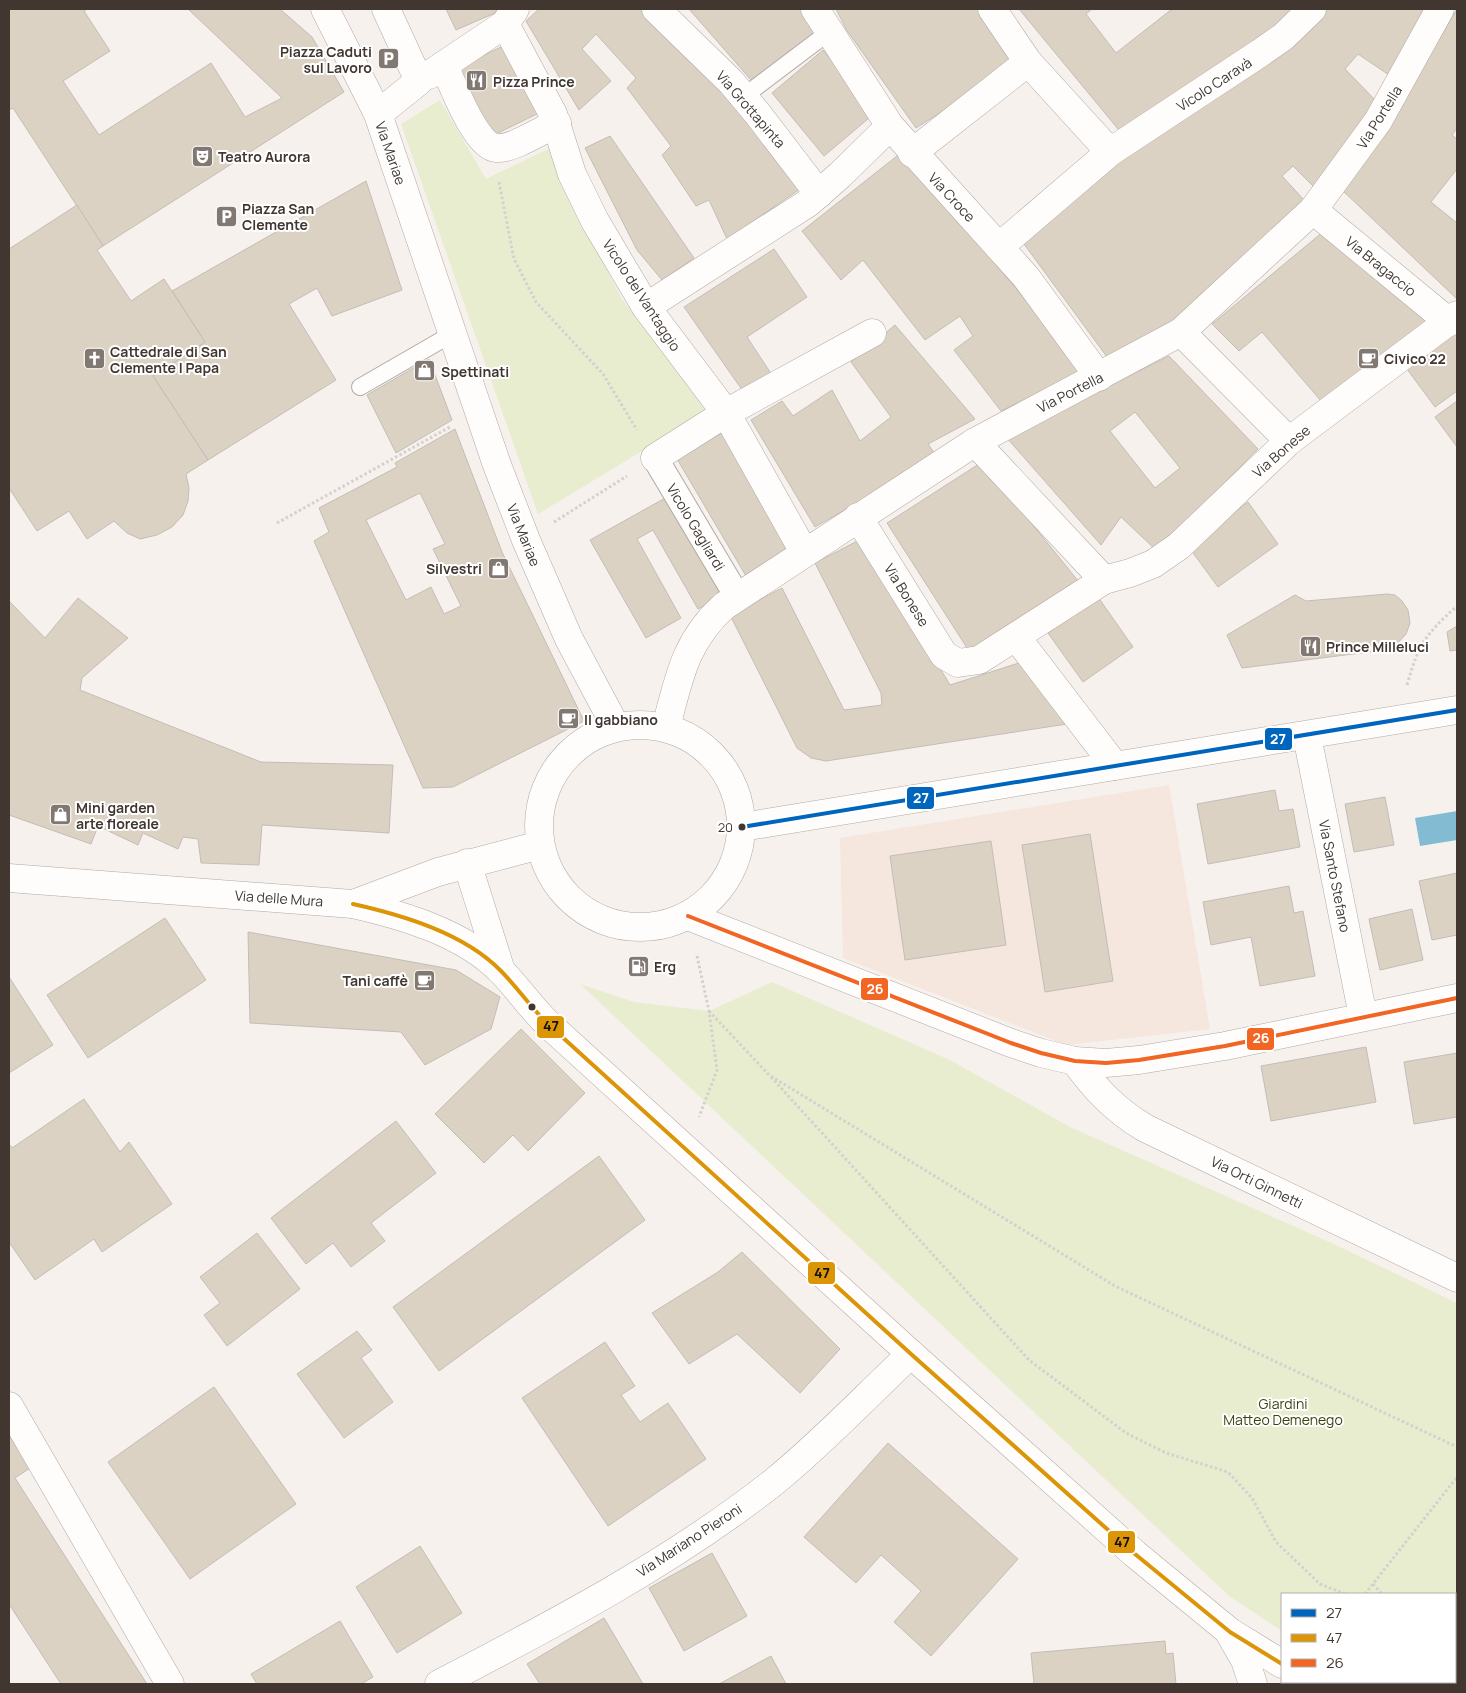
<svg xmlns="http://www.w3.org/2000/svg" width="1466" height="1693" font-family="Manrope,sans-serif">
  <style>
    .built { fill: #f5e6de }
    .green { fill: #e9edcf }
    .water { fill: #83bcd2 }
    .building { fill: #dcd2c3; stroke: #c3bdb7; fill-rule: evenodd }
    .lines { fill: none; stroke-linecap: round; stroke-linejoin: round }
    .service-casing { stroke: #b0a9a4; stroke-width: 18 }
    .pedestrian-casing { stroke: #b0a9a4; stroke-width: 27 }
    .minor-casing { stroke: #b0a9a4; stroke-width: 29 }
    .tertiary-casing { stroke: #b0a9a4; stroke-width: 29 }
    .path { stroke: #d3d0ce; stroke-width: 3; stroke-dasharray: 2.5 2.5; stroke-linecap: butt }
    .service { stroke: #fefdfc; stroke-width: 16 }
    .pedestrian { stroke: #fefdfc; stroke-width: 25 }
    .minor { stroke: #fefdfc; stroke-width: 28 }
    .tertiary { stroke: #fefdfc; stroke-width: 28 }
    .bus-1-casing { stroke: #fff; stroke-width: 8 }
    .bus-2-casing { stroke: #fff; stroke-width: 8 }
    .bus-3-casing { stroke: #fff; stroke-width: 8 }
    .bus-1 { stroke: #0065bd; stroke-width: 4 }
    .bus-2 { stroke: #dc9507; stroke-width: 4 }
    .bus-3 { stroke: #f26522; stroke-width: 4 }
    .bus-dot { fill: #423730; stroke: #fff; stroke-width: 2 }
    .labels { text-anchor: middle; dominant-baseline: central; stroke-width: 4; stroke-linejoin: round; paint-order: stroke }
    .bus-label { font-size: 13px; fill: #423730; stroke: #fff; text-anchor: end }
    .poi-label { font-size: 14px; font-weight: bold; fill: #423730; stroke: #fff; text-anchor: start }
    .street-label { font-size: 14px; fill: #423730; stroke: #fff }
    .park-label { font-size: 14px; fill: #3c440e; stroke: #fff }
    .line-badge { stroke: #fff; stroke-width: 2 }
    .badge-label { font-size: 14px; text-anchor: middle; font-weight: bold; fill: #fff }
    .pale-badge-label { font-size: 14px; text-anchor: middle; font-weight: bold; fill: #111 }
  </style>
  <rect width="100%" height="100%" fill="#f7f1ed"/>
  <path class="built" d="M 1169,785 L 1210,1029 L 1066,1045 L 843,958 L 840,838 Z"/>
  <g class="green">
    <path d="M 440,100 L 486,179 L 552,147 L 562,184 L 622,299 L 710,410 L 538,514 L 401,124 Z"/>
    <path d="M 772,982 L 950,1060 L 1070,1127 L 1336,1245 L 1457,1303 L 1457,1650 L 1455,1650 L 1455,1594 L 1282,1594 L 1282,1631 L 1229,1596 L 580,984 L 634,1002 L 709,1011 Z"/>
  </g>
  <path class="water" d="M 1457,811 L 1457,840 L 1420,846 L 1415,818 Z"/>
  <g class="building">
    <path d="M 9,9 L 87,9 L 84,11 L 110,51 L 63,81 L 99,135 L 211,63 L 245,117 L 282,98 L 188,9 L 280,9 L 312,37 L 344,92 L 103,246 L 13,108 L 9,110 Z"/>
    <path d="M 446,9 L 498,9 L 495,13 L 456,30 Z"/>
    <path d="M 539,9 L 645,9 L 721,85 L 800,189 L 727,239 L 709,200 L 696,206 L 662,155 L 671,146 L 627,88 L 636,78 L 596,34 L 582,49 L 611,81 L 579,110 L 526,21 Z"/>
    <path d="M 689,9 L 809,9 L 822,31 L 751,80 Z"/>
    <path d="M 836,9 L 984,9 L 1018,63 L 916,128 L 846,29 Z"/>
    <path d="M 1019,9 L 1092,9 L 1086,14 L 1116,53 L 1172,9 L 1298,9 L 1216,76 L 1123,135 Z"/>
    <path d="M 1323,9 L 1430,9 L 1395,79 L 1358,54 L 1345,69 L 1381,106 L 1318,191 L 1293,166 L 1282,176 L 1305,201 L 1217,286 L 1167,326 L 1110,361 L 1024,244 L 1130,153 Z"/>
    <path d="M 1457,9 L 1457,128 L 1452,135 L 1457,139 L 1457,169 L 1431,202 L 1457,223 L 1457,299 L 1341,189 L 1389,125 Z"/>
    <path d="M 507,44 L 541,112 L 492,136 L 458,68 Z"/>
    <path d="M 823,50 L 875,113 L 824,156 L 772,93 Z"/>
    <path d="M 610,136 L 694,258 L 662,280 L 637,250 L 585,148 Z"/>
    <path d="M 902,152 L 1084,370 L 1001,411 L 954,350 L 973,336 L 960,316 L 925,340 L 863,260 L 841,280 L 802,231 Z"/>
    <path d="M 366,181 L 402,290 L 332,316 L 317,288 L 289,304 L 336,380 L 208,460 L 153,376 L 205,342 L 172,291 Z"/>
    <path d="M 77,205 L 103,246 L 97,250 L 131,301 L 164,279 L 205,342 L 153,376 L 208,460 L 186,474 L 189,488 L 188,501 L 183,515 L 172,527 L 157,535 L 140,539 L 127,533 L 114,521 L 87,539 L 69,511 L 37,531 L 9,488 L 9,249 Z"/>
    <path d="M 1324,231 L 1431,322 L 1321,401 L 1262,332 L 1239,351 L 1212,324 Z"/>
    <path d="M 774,249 L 807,297 L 747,337 L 772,375 L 745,394 L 684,307 Z"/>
    <path d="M 1457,324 L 1457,391 L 1435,407 L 1404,365 Z"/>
    <path d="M 895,325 L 975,419 L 928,444 L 937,457 L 815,527 L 751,420 L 782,401 L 793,416 L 832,390 L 860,441 L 891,417 L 851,362 Z"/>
    <path d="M 1169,356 L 1258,449 L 1157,551 L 1121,517 L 1101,545 L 1006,437 ZM 1135,412 L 1180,468 L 1155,488 L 1110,431 Z"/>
    <path d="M 429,359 L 452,420 L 396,453 L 367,395 Z"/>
    <path d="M 1457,401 L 1457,447 L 1435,417 Z"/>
    <path d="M 455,429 L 502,552 L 584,721 L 453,787 L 423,788 L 314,541 L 329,532 L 319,508 L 397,467 L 395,463 ZM 420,493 L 445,544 L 433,549 L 461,606 L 444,614 L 431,587 L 406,600 L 366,520 Z"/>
    <path d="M 727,430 L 796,546 L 746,576 L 677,459 Z"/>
    <path d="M 982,462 L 1079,582 L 969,651 L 887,523 Z"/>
    <path d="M 667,497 L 722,596 L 698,609 L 653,530 L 637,539 L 681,618 L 646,638 L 590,540 Z"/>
    <path d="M 1248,502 L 1278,544 L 1218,587 L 1188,546 Z"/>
    <path d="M 863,538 L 950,685 L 1022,662 L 1067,724 L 826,761 L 811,758 L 797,748 L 730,615 L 782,588 L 844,710 L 882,705 L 881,693 L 815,563 Z"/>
    <path d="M 1387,594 L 1395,595 L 1402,601 L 1408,610 L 1410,623 L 1406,634 L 1396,645 L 1385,650 L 1242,668 L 1227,635 L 1295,595 L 1306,601 Z"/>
    <path d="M 1098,597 L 1133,647 L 1083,682 L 1048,633 Z"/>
    <path d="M 78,598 L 128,638 L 82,678 L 80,690 L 261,762 L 393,765 L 389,833 L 262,825 L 259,865 L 201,863 L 198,839 L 183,837 L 178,849 L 143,833 L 138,845 L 98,826 L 91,844 L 9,815 L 9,601 L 45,638 Z"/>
    <path d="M 1457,626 L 1457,650 L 1450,651 L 1447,632 Z"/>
    <path d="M 1275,790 L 1279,811 L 1293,809 L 1300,847 L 1208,864 L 1197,804 Z"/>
    <path d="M 1385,797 L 1394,845 L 1354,852 L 1345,804 Z"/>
    <path d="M 1090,834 L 1113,981 L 1045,992 L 1022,845 Z"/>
    <path d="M 991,841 L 1006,945 L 905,960 L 890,856 Z"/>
    <path d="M 1457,873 L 1457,935 L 1432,940 L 1419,881 Z"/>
    <path d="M 1289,886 L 1294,913 L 1303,911 L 1315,976 L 1260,986 L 1251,937 L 1211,945 L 1203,902 Z"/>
    <path d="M 1412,909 L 1423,960 L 1380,970 L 1369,919 Z"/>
    <path d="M 165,918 L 206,980 L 88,1058 L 47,995 Z"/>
    <path d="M 248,932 L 456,970 L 500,997 L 491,1029 L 425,1065 L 401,1032 L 250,1023 Z"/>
    <path d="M 9,977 L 53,1045 L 9,1073 Z"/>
    <path d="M 521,1029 L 585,1093 L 528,1151 L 513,1135 L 484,1163 L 435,1114 Z"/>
    <path d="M 1366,1047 L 1376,1102 L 1271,1121 L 1261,1066 Z"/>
    <path d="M 1457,1053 L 1457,1117 L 1414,1124 L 1404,1062 Z"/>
    <path d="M 84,1099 L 120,1152 L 129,1142 L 172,1204 L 102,1252 L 94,1239 L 35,1280 L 9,1242 L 9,1144 L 12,1148 Z"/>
    <path d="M 396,1121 L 436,1173 L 371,1223 L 385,1241 L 351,1267 L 333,1243 L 306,1264 L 271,1218 Z"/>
    <path d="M 599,1156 L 645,1220 L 439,1371 L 393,1307 Z"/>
    <path d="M 257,1233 L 300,1289 L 227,1346 L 204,1315 L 220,1303 L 200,1277 Z"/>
    <path d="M 742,1252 L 840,1349 L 800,1393 L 737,1334 L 689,1364 L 652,1313 L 718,1272 Z"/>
    <path d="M 357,1331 L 372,1350 L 361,1358 L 393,1402 L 344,1438 L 297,1374 Z"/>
    <path d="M 605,1342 L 635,1386 L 621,1395 L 640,1422 L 668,1403 L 706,1459 L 608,1526 L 522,1398 Z"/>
    <path d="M 214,1387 L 296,1504 L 190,1579 L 108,1462 Z"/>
    <path d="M 9,1435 L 30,1468 L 15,1478 L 147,1684 L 61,1684 L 9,1604 Z"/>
    <path d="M 888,1443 L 1018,1559 L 931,1656 L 894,1622 L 921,1591 L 881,1555 L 856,1583 L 804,1537 Z"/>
    <path d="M 420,1546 L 462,1613 L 397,1653 L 356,1587 Z"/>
    <path d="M 712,1553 L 747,1616 L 684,1651 L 649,1588 Z"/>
    <path d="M 604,1618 L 643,1684 L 540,1684 L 527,1664 Z"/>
    <path d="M 340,1621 L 373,1677 L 361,1684 L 257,1684 L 251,1674 Z"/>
    <path d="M 1165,1641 L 1166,1654 L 1173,1653 L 1176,1684 L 1034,1684 L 1031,1653 Z"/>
    <path d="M 771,1656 L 786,1684 L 719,1684 Z"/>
  </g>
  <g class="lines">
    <defs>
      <g id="service">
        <path d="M 743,97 L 829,32"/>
        <path d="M 360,387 L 452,334"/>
      </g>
      <path id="pedestrian" d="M 655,458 L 737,596"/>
      <g id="minor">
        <path d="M 325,9 L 378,114 L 497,465 L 526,540 L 569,639 L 616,727"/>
        <path d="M 656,9 L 731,82 L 757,113 L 819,194"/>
        <path d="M 815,9 L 890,126 L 1026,277 L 1099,377"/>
        <path d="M 992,9 L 1028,62"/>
        <path d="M 505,24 L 553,114 L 572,174 L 595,221 L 646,307 L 726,413 L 804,552"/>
        <path d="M 444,65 C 452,83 476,147 496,148 C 511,150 542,130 557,123"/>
        <path d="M 429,75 L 505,24 L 515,9"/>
        <path d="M 378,114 L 419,81 L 386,9"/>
        <path d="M 1110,152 L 1260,53 L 1283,37 L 1312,9"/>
        <path d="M 912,153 L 1028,62 L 1110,152 L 999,247"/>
        <path d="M 1313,210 L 1449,322"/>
        <path d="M 646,307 L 808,203 L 840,175 L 890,126"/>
        <path d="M 1181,332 L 1289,441"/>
        <path d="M 975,442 L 1104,580"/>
        <path d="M 655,458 L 726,413 L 872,333"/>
        <path d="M 858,517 L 944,655 L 958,663 L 979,660 L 1104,580 L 1130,573 L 1153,564 L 1179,546 L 1289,441 L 1457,315"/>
        <path d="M 1017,638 L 1115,766"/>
        <path d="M 666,727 C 679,678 685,641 724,606 L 975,442 L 1181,332 L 1313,210 L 1378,121 L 1440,9"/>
        <path d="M 1307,736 L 1363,1016"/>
        <path d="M 1075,1061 C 1095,1089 1115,1110 1145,1128 L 1457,1278"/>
        <path d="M 9,1406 L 170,1684"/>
        <path d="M 439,1684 C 554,1624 673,1562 775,1481 C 823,1442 866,1396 911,1354"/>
      </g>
      <g id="tertiary">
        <circle cx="640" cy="826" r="101"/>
        <path d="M 742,827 L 1457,710"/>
        <path d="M 467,863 L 501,971"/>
        <path d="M 9,878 L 353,904 L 438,872 L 540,845"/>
        <path d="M 353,904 C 402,915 464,933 501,971 C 518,988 531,1008 549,1025 L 911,1354 L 1135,1554 L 1230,1632 L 1282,1664"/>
        <path d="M 688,916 L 1011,1043 L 1041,1053 L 1075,1061 L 1106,1063 L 1139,1060 L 1225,1046 L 1457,998"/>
        <path d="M 1230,1634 L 1245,1660 L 1253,1684"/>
        <path d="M 1317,1682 L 1322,1684"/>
      </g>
    </defs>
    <use href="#service" class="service-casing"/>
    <use href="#pedestrian" class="pedestrian-casing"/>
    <use href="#minor" class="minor-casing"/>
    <use href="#tertiary" class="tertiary-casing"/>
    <g class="path">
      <path d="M 499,182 L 514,259 L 536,302 L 603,374 L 637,430"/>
      <path d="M 554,522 L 627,476"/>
      <path d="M 277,523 L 450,427"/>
      <path d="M 1407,685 C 1419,643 1425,635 1457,606"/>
      <path d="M 697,956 L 709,1011 L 717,1070 L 699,1117"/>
      <path d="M 709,1011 L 769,1075 L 1115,1286 L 1457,1447"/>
      <path d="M 771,1077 L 1029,1360 L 1126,1433 L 1166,1453 L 1228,1472 L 1252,1498 L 1276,1542 L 1320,1584 L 1345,1594"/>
      <path d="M 1373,1584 L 1382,1594"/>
      <path d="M 1365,1594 L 1457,1477"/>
      <path d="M 1416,1684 L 1417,1682"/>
    </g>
    <use href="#service" class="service"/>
    <use href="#pedestrian" class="pedestrian"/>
    <use href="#minor" class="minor"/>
    <use href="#tertiary" class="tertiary"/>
    <defs>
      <path id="bus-1" d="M 742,827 L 1457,710"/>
      <path id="bus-2" d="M 353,904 C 402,915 464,933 501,971 C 518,988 531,1008 549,1025 L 911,1354 L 1135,1554 L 1230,1632 L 1282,1664"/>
      <path id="bus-3" d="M 688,916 L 1011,1043 L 1041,1053 L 1075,1061 L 1106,1063 L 1139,1060 L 1225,1046 L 1457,998"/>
    </defs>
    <use href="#bus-1" class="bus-1-casing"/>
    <use href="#bus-2" class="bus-2-casing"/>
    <use href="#bus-3" class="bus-3-casing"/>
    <use href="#bus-1" class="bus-1"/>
    <use href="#bus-2" class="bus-2"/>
    <use href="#bus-3" class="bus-3"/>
  </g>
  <defs>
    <symbol id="parking-square" viewBox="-11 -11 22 22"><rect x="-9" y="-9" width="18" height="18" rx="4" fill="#817872" stroke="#fff"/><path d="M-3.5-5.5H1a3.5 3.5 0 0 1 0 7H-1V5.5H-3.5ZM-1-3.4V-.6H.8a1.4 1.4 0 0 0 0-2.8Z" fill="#fff"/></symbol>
    <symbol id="restaurant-square" viewBox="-11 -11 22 22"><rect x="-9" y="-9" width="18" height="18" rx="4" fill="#817872" stroke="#fff"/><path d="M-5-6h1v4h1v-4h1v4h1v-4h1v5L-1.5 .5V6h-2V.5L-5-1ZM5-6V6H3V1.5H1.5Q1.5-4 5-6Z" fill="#fff"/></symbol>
    <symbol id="theatre-square" viewBox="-11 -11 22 22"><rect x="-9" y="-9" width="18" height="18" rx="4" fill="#817872" stroke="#fff"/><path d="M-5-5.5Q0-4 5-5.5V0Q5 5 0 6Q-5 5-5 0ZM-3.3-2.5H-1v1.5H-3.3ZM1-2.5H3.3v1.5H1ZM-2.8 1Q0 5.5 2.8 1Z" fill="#fff"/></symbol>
    <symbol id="cafe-square" viewBox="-11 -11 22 22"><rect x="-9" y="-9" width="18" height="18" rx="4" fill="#817872" stroke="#fff"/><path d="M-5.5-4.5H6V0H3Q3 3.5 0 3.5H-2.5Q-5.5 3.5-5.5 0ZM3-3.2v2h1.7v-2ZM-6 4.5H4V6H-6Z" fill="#fff"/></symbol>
    <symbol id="church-square" viewBox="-11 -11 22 22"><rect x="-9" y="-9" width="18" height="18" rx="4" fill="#817872" stroke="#fff"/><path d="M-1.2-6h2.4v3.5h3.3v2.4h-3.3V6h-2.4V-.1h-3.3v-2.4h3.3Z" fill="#fff"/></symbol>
    <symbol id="shop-square" viewBox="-11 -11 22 22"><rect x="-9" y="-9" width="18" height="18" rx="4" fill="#817872" stroke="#fff"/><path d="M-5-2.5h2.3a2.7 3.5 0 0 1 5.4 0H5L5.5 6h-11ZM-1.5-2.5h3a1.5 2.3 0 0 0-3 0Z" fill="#fff"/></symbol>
    <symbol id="fuel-square" viewBox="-11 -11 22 22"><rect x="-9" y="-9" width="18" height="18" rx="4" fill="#817872" stroke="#fff"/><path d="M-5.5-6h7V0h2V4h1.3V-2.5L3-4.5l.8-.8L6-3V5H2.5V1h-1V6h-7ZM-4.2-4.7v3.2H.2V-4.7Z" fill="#fff"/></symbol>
  </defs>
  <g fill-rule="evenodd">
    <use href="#parking-square" x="376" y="46" width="25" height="25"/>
    <use href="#restaurant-square" x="464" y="68" width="25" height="25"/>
    <use href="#theatre-square" x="190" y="144" width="25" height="25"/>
    <use href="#parking-square" x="214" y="204" width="25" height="25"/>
    <use href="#cafe-square" x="1356" y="346" width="25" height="25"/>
    <use href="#church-square" x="82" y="346" width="25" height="25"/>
    <use href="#shop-square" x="412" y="358" width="25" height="25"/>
    <use href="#shop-square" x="486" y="556" width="25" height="25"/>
    <use href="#restaurant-square" x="1298" y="634" width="25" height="25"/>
    <use href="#cafe-square" x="556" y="706" width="25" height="25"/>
    <use href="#shop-square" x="48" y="802" width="25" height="25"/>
    <use href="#fuel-square" x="626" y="954" width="25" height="25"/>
    <use href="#cafe-square" x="412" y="968" width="25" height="25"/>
  </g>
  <g class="bus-dot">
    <circle cx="742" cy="827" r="4.5"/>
    <circle cx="532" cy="1007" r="4.5"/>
  </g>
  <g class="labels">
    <g class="bus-label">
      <text x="733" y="827">20</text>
    </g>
    <g class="poi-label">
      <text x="372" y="51" text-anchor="end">Piazza Caduti<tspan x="372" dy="16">sul Lavoro</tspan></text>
      <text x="493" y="81">Pizza Prince</text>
      <text x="218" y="156">Teatro Aurora</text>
      <text x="242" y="208">Piazza San<tspan x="242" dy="16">Clemente</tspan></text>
      <text x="110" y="351">Cattedrale di San<tspan x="110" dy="16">Clemente I Papa</tspan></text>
      <text x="1384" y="358">Civico 22</text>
      <text x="441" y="371">Spettinati</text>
      <text x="482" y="568" text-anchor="end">Silvestri</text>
      <text x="1326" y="646">Prince Milleluci</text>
      <text x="584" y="719">Il gabbiano</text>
      <text x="76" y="807">Mini garden<tspan x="76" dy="16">arte floreale</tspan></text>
      <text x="654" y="966">Erg</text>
      <text x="408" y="980" text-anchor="end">Tani caffè</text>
    </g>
    <g class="street-label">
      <text transform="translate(1214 84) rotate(-33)">Vicolo Caravà</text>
      <text transform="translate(751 109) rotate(49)">Via Grottapinta</text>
      <text transform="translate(1379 117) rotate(-58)">Via Portella</text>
      <text transform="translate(391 153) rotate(71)">Via Mariae</text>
      <text transform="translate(952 197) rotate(47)">Via Croce</text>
      <text transform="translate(1381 266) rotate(39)">Via Bragaccio</text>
      <text transform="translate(642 295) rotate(57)">Vicolo del Vantaggio</text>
      <text transform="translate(1070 392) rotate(-27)">Via Portella</text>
      <text transform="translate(1281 451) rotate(-41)">Via Bonese</text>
      <text transform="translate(696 527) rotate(59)">Vicolo Gagliardi</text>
      <text transform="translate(524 535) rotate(68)">Via Mariae</text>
      <text transform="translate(907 595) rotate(58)">Via Bonese</text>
      <text transform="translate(1335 876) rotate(79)">Via Santo Stefano</text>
      <text transform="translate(279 898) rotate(4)">Via delle Mura</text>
      <text transform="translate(1257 1182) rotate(26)">Via Orti Ginnetti</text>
      <text transform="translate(689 1540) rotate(-33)">Via Mariano Pieroni</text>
    </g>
    <g class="park-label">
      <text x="1283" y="1403">Giardini<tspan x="1283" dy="16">Matteo Demenego</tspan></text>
    </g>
  </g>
  <g class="line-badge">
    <rect x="1264" y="727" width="29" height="24" rx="5" fill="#0065bd"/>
    <rect x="906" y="786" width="29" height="24" rx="5" fill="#0065bd"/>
    <rect x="860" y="977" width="29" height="24" rx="5" fill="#f26522"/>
    <rect x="536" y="1015" width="29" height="24" rx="5" fill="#dc9507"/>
    <rect x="1246" y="1027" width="29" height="24" rx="5" fill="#f26522"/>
    <rect x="807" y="1261" width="29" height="24" rx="5" fill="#dc9507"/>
    <rect x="1107" y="1530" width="29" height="24" rx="5" fill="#dc9507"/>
  </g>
  <g class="badge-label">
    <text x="1278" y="744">27</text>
    <text x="921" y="803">27</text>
    <text x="875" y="994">26</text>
    <text x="1261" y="1043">26</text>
  </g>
  <g class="pale-badge-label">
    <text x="551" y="1031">47</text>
    <text x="822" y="1278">47</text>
    <text x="1122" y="1547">47</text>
  </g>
  <rect width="1466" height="1693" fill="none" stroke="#423730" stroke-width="20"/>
  <rect x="1281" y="1593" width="175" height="90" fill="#ffffff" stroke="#b3afac"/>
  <rect x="1291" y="1609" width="25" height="8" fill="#0065bd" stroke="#b3afac"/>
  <text x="1326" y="1618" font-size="15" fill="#423730">27</text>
  <rect x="1291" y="1634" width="25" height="8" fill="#dc9507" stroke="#b3afac"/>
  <text x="1326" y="1643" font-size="15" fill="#423730">47</text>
  <rect x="1291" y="1659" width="25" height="8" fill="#f26522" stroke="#b3afac"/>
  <text x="1326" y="1668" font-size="15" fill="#423730">26</text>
</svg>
